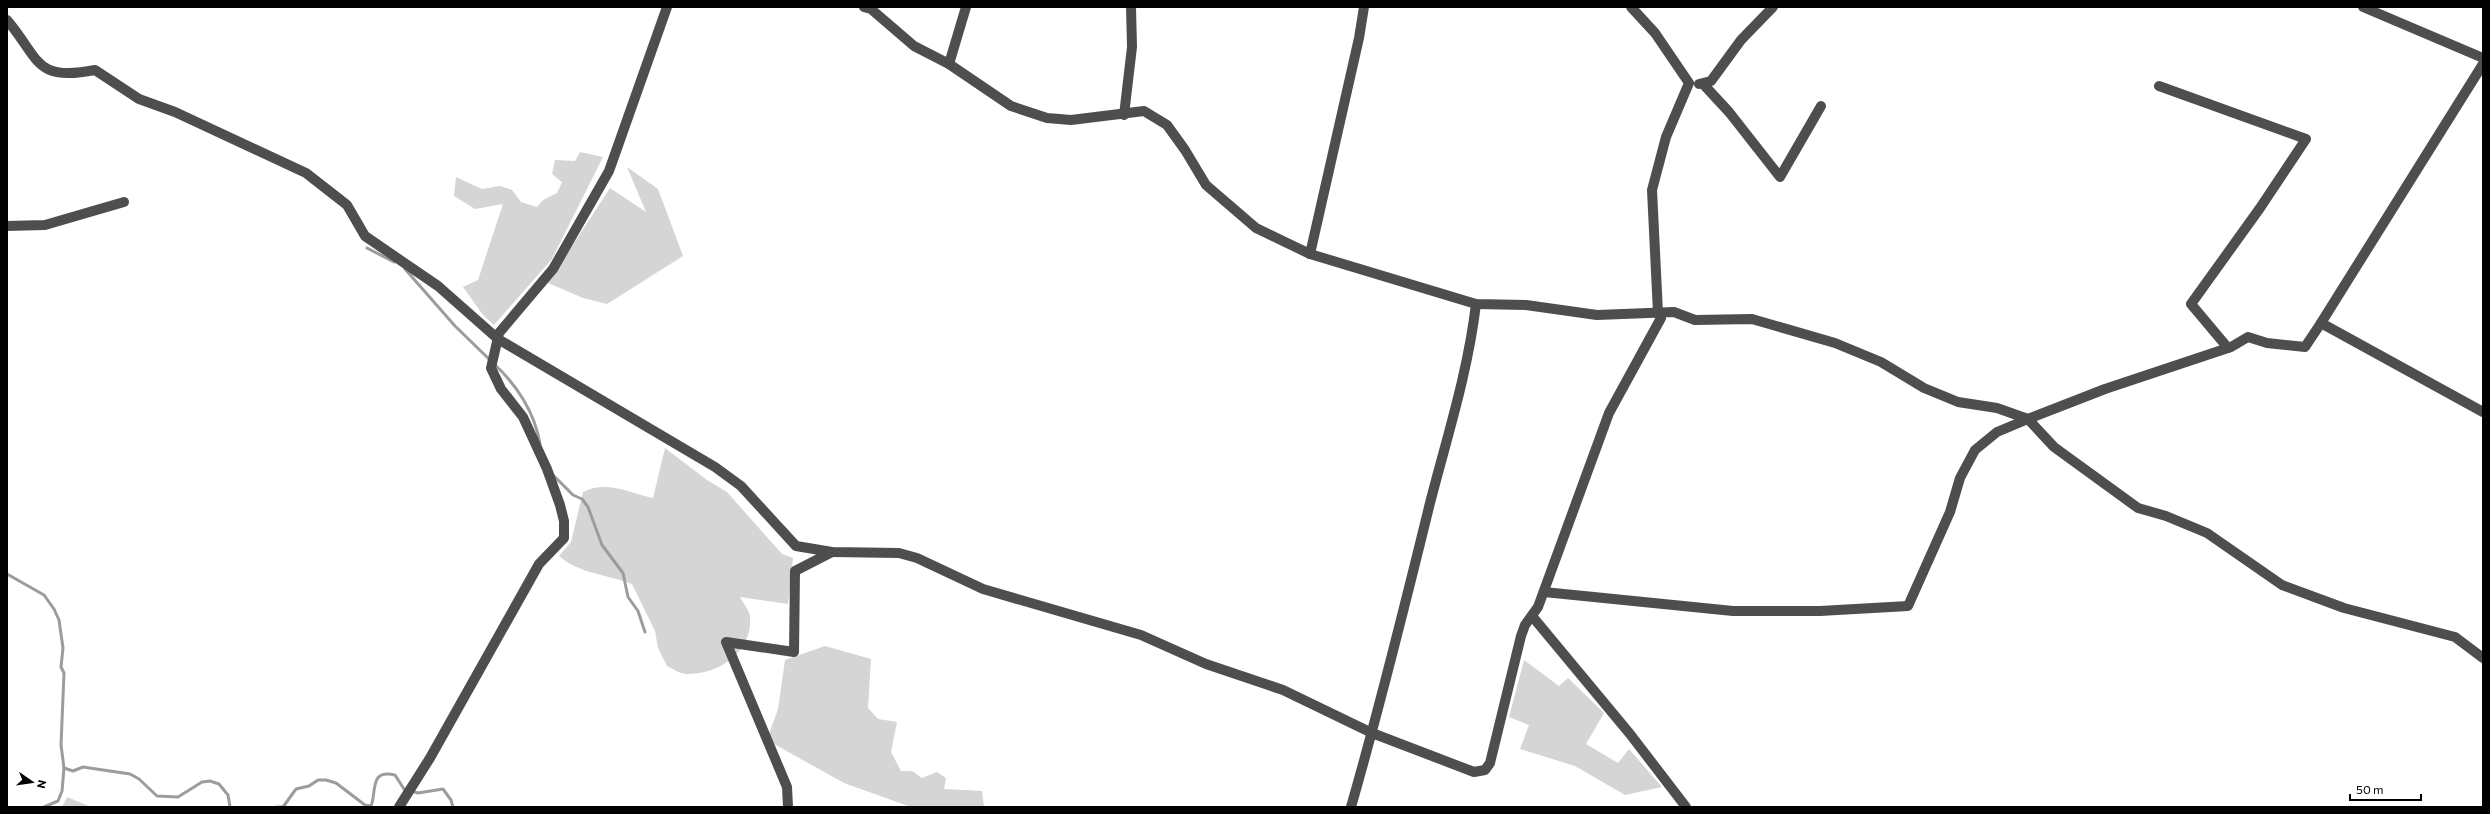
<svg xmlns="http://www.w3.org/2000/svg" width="2490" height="814" font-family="Commissioner,sans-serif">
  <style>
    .green { fill: #d5d5d5 }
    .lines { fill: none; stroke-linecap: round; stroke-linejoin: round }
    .stream { stroke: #9c9c9c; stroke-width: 3 }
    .minor { stroke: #4e4e4e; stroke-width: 10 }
  </style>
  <rect width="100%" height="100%" fill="#fff"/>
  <g class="green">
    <path d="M 580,152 L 603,157 L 552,259 L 494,325 L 483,315 L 463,287 L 478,280 L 503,204 L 475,209 L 454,196 L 456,177 L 482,189 L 500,186 L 512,190 L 521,202 L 537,207 L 543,200 L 557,193 L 562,182 L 552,174 L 555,160 L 575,161 Z"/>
    <path d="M 627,167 L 658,189 L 683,256 L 607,304 L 583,298 L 548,283 L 610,188 L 646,212 Z"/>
    <path d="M 665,448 L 707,480 L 727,492 L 782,554 L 793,558 L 788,604 L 740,597 C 743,603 749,610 750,616 C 753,652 719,674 687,674 C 680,674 673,669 667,666 L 658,648 L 655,631 L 632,584 C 606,574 580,574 559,556 L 571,542 L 583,492 C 607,480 629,493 653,498 Z"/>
    <path d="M 825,646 L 871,659 L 868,708 L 878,719 L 897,722 L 891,752 L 901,771 L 912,771 L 922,778 L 937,772 L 946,778 L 944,789 L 982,791 L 984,807 L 911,807 L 844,783 L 767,740 L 778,709 L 785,660 Z"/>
    <path d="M 1524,660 L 1559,686 L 1568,678 L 1604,713 L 1586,744 L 1618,763 L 1629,749 L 1662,787 L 1625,795 L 1575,766 L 1520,749 L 1529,725 L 1509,717 Z"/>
    <path d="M 67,797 L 91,807 L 62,807 Z"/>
  </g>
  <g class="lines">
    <g class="stream">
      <path d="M 367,248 L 394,262"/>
      <path d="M 405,269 L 455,326 L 490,360"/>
      <path d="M 494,364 C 517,385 535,413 540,444"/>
      <path d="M 553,475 L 573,495 L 582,499 L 588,507 L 602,545 L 623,573 L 628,597 L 638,611 L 645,632"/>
      <path d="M 7,574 L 44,595 L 54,609 L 59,620 L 63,648 L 61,667 L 64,673 L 61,745 L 64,768 L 73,771 L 83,767 L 130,774 L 139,779 L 157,796 L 178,797 L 202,782 L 210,781 L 219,784 L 228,795 L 230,807"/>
      <path d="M 44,807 L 58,801 L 62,791 L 64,768"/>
      <path d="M 277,807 L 283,807 L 296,789 L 309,786 L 318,780 L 326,780 L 336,783 L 365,805 L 371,806 C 377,791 369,769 395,775 L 404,789 L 418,793 L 443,789 L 451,800 L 453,807"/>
    </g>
    <g class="minor">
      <path d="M 864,7 L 871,9 L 914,46 L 949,64 L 1011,106 L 1047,118 L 1071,120 L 1144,111 L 1167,125 L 1185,150 L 1206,185 L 1256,228 L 1310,254 L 1476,304 L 1526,305 L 1597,315 L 1674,312 L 1695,320 L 1752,319 L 1835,343 L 1881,362 L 1924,388 L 1958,402 L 1997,408 L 2028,419 L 2054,447 L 2138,508 L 2166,516 L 2207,533 L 2282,585 L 2344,608 L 2455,637 L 2483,658"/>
      <path d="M 2363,7 L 2483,58"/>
      <path d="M 7,20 C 40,59 34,82 95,70 L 139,99 L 175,112 L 306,173 L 347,205 L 365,236 L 438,286 L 498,339 L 715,467 L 741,486 L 796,546 L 832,552 L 899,553 L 917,558 L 983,589 L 1141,635 L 1206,664 L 1283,690 L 1372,733 L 1474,772 L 1485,770 L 1490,763 L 1521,636 L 1525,625 L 1538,607 L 1609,413 L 1661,318 L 1658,313 L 1652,190 L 1666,137 L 1689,83 L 1655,33 L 1631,7"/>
      <path d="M 949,64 L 966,7"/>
      <path d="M 2483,64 L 2321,323 L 2483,412"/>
      <path d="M 1699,84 L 1711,81 L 1741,40 L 1773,7"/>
      <path d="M 1704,85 L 1729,112 L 1780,177 L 1821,106"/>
      <path d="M 2159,86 L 2306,139 L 2260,208 L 2191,304 L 2228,348"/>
      <path d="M 1124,115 L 1132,47 L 1131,7"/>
      <path d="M 7,226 L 45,225 L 124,202"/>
      <path d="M 1310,254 L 1359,38 L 1364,7"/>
      <path d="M 1544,592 L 1733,611 L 1820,611 L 1908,606 L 1950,512 L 1960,478 L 1975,450 L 1997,432 L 2028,419 L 2105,389 L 2231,347 L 2248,337 L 2267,343 L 2305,347 L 2321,323"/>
      <path d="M 1532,616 L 1630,734 L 1686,807"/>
      <path d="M 399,807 L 430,758 L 539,564 L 564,538 L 564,521 L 560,505 L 547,469 L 523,417 L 501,389 L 491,368 L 499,333 L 553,269 L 609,171 L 667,7"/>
      <path d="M 788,807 L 787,787 L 726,642 L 794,652 L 795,571 L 832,552"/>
      <path d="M 1351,807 C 1380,706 1405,605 1430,503 C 1447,437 1468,372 1476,304"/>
    </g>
  </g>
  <rect width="2490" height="814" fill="none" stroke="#000000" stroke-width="16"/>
  <g transform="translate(32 782) rotate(103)" stroke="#ffffff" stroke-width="3" paint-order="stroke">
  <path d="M0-3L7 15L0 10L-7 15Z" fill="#000000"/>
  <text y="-6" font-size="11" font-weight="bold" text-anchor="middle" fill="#000000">N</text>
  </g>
  <path d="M2350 794v6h71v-6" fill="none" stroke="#000000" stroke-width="2"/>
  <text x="2356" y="794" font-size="12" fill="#000000" stroke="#ffffff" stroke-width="3" paint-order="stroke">50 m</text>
</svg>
